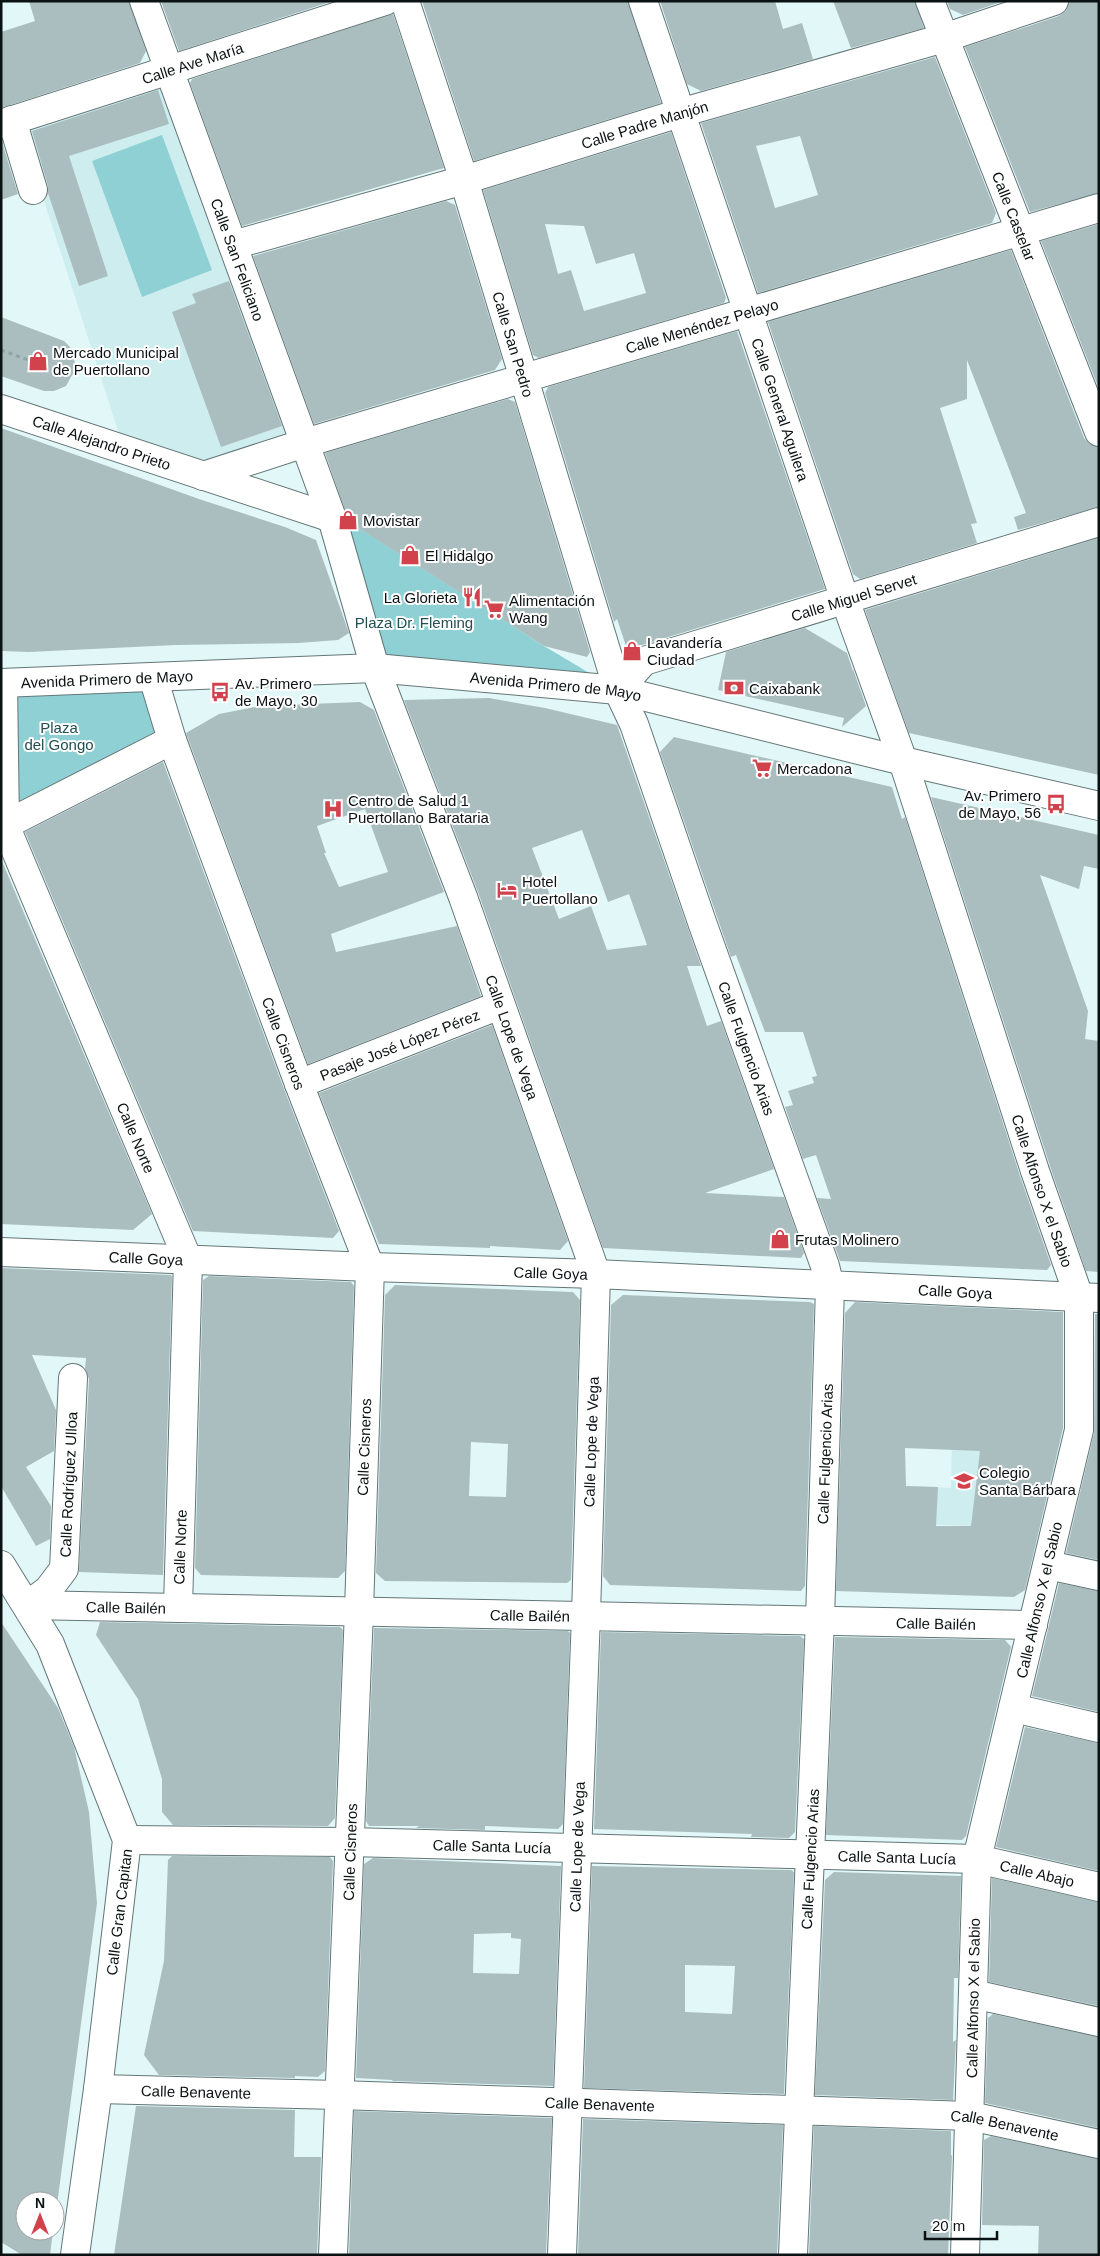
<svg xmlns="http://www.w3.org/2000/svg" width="1100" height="2256" font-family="Helvetica,sans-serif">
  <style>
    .built { fill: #ceedee }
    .green { fill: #8fd0d4 }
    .building { fill: #abbebf; fill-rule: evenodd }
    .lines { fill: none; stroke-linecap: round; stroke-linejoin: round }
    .minor-casing { stroke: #647677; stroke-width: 30 }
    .major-casing { stroke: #647677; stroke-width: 30 }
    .path { stroke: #93a3a4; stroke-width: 3; stroke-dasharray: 4 4; stroke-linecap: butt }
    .minor { stroke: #fff; stroke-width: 28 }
    .major { stroke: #fff; stroke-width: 28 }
    .labels { text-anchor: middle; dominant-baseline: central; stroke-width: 4; stroke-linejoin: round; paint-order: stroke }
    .street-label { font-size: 15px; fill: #0b1213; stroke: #fff }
    .poi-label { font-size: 15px; fill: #0b1213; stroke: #fff; text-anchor: start }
    .park-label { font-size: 15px; fill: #214f52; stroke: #fff }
  </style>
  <rect width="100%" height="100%" fill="#e2f7f8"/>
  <g class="built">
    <path d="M 165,78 L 296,438 L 200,468 L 121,440 L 19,123 Z"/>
    <path d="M 952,1437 L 1060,1442 L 1053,1479 L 1027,1471 L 971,1526 L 837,1521 L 840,1483 L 951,1488 Z"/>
  </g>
  <g class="green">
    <path d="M 162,135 L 212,270 L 142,297 L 92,161 Z"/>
    <path d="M 329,509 L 544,646 L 618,690 L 375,668 Z"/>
    <path d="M 153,677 L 172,740 L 5,825 L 3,683 Z"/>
  </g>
  <g class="building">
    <path d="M 29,1 L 129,1 L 146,51 L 140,63 L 1,108 L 1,32 L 35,21 Z"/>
    <path d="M 161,1 L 333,1 L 179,51 Z"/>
    <path d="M 422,1 L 628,1 L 661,103 L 474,161 Z"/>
    <path d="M 660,1 L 775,1 L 783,29 L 802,23 L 813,59 L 701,91 L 687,84 Z"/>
    <path d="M 833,1 L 915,1 L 924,28 L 851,48 Z"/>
    <path d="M 947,1 L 1004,1 L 963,15 L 950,9 Z"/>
    <path d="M 1069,1 L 1099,1 L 1099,193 L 1030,212 L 965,47 L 1059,16 L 1066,11 Z"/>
    <path d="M 393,14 L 444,168 L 242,226 L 190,83 L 192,79 Z"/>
    <path d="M 935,57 L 996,213 L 992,223 L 758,293 L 701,123 ZM 800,136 L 818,195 L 775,208 L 756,146 Z"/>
    <path d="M 158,90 L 169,124 L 69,156 L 108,276 L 79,286 L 48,193 L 48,186 L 32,131 Z"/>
    <path d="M 671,132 L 726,298 L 724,303 L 539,358 L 533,355 L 483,190 ZM 545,224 L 584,226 L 596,264 L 634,253 L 646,293 L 584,311 L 571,270 L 558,274 Z"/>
    <path d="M 1,139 L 18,194 L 1,200 Z"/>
    <path d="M 446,201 L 455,205 L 502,359 L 495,370 L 314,424 L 253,256 Z"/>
    <path d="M 1099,224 L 1099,389 L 1041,241 Z"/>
    <path d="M 1011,250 L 1084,438 L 1090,444 L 1099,447 L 1099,507 L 1018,530 L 1014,517 L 1026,513 L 967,360 L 967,399 L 940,408 L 977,523 L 971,524 L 977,543 L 860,579 L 853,574 L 768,322 Z"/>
    <path d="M 229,281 L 282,426 L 221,447 L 172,312 L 196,303 L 192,294 Z"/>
    <path d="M 1,317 L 64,341 L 72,349 L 76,368 L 66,386 L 54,391 L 44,391 L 1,376 Z"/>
    <path d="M 737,331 L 825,589 L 639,646 L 628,652 L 617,619 L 614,622 L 545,393 L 548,387 Z"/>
    <path d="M 508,399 L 515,402 L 590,652 L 587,657 L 544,646 L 349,522 L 325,453 Z"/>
    <path d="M 1,428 L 199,499 L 285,527 L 316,540 L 349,633 L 338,640 L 298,643 L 176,645 L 29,652 L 1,651 Z"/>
    <path d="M 1099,538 L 1099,775 L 909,733 L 865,610 Z"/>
    <path d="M 805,628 L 847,653 L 853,671 L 853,669 L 866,706 L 842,727 L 844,718 L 718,690 L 726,652 Z"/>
    <path d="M 489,698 L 545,708 L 617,725 L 701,966 L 687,966 L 707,1026 L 721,1021 L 774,1169 L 705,1193 L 784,1197 L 804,1253 L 801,1258 L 603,1248 L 478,892 L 404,700 ZM 582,830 L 608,902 L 629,894 L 647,945 L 607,950 L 591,906 L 559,919 L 532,848 Z"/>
    <path d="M 360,702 L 374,710 L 444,892 L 331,934 L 336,952 L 457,926 L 481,996 L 308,1064 L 186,733 L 219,714 L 260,706 ZM 365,809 L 388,872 L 339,887 L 324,853 L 326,853 L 317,826 Z"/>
    <path d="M 674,737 L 892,787 L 902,819 L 905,817 L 1020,1176 L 1051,1265 L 1047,1270 L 840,1261 L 817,1198 L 831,1199 L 816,1155 L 803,1159 L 785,1107 L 793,1105 L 788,1091 L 814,1083 L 812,1077 L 817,1076 L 803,1032 L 765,1032 L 736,955 L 731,957 L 660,752 Z"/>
    <path d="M 163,762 L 284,1089 L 339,1231 L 333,1238 L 193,1231 L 25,832 Z"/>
    <path d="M 931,797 L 1099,835 L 1099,869 L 1084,866 L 1079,889 L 1040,875 L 1088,1011 L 1085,1039 L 1099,1041 L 1099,1272 L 1086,1271 L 1050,1166 Z"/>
    <path d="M 1,859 L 152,1214 L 133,1230 L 1,1224 Z"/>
    <path d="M 492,1025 L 568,1241 L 560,1250 L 490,1246 L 490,1248 L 379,1244 L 319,1093 Z"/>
    <path d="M 1,1268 L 171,1275 L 172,1277 L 163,1575 L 79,1572 L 89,1379 L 85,1369 L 86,1358 L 32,1355 L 56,1410 L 54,1451 L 26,1467 L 51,1506 L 50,1539 L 36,1546 L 1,1486 Z"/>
    <path d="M 209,1276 L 351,1282 L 354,1286 L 345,1571 L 338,1578 L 201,1575 L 195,1568 L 203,1280 Z"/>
    <path d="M 395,1285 L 573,1292 L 580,1300 L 571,1580 L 567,1583 L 385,1581 L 376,1573 L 385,1295 ZM 471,1442 L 508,1444 L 506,1497 L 469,1496 Z"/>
    <path d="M 623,1295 L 810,1302 L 814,1304 L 805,1586 L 801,1591 L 610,1585 L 603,1576 L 611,1305 Z"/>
    <path d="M 855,1302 L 1063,1312 L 1063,1428 L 1025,1590 L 1014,1597 L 836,1591 L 845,1313 ZM 905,1448 L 980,1451 L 971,1526 L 936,1526 L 938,1487 L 906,1486 Z"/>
    <path d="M 1095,1314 L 1099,1314 L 1099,1560 L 1066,1553 L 1094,1433 Z"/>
    <path d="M 1059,1583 L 1099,1591 L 1099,1712 L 1032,1696 Z"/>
    <path d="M 1,1622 L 58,1708 L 74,1747 L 89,1812 L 97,1903 L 55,2220 L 55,2201 L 25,2201 L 25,2231 L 53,2231 L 50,2255 L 22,2255 L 1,2242 Z"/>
    <path d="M 100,1622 L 340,1627 L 343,1630 L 335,1818 L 328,1826 L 173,1825 L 162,1812 L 162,1779 L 138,1699 L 96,1635 Z"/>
    <path d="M 374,1628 L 568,1631 L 570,1633 L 563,1824 L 558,1829 L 485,1826 L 485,1830 L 416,1828 L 419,1826 L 369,1826 L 366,1821 Z"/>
    <path d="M 601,1632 L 800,1636 L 804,1639 L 795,1832 L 789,1838 L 751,1837 L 752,1834 L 594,1829 Z"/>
    <path d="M 835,1637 L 1005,1640 L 1011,1647 L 966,1836 L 962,1840 L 826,1835 Z"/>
    <path d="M 1025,1727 L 1099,1743 L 1099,1871 L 996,1847 Z"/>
    <path d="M 172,1856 L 330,1857 L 333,1861 L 325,2071 L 318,2077 L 295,2076 L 295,2078 L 159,2075 L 144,2055 L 164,1961 L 168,1860 Z"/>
    <path d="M 373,1858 L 561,1866 L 553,2086 L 392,2081 L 393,2080 L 356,2078 L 364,1864 ZM 511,1933 L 511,1938 L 521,1939 L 519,1974 L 473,1973 L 474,1934 Z"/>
    <path d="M 592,1866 L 791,1870 L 794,1872 L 784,2094 L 584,2088 ZM 685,1965 L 735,1966 L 732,2014 L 685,2012 Z"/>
    <path d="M 834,1872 L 961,1876 L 958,1978 L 954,1978 L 953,2042 L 956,2040 L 953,2100 L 815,2095 L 825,1880 Z"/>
    <path d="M 992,1878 L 1099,1902 L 1099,2006 L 989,1982 Z"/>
    <path d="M 993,2014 L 1099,2037 L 1099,2128 L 985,2103 L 988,2018 Z"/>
    <path d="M 136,2106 L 295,2110 L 294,2157 L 321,2157 L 317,2255 L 114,2255 Z"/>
    <path d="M 354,2111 L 552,2118 L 546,2255 L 349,2255 Z"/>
    <path d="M 583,2119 L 783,2125 L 777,2255 L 578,2255 Z"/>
    <path d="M 814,2126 L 951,2131 L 951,2156 L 952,2155 L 948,2255 L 809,2255 Z"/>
    <path d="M 991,2136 L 1099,2159 L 1099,2255 L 1038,2255 L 1039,2226 L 982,2225 L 984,2140 Z"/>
  </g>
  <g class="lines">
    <defs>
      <g id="minor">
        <path id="s1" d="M 144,1 L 332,518 L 375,668 L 463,897 L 596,1274 L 586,1615 L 562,2255"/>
        <path id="s2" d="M 405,1 L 464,180 L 618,690 L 634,724 L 703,925 L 825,1266 L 830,1287 L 820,1620 L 793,2255"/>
        <path id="s3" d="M 643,1 L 845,600 L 903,761 L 1035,1171 L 1079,1297 L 1079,1430 L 977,1859 L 965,2255"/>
        <path id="s4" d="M 930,1 L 1099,432"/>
        <path d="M 12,120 L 33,190"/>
        <path id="s5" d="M 1,124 L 385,1"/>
        <path id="s6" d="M 233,245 L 464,180 L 680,113 L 944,38 L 1054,1"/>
        <path id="s7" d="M 1,409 L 332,518"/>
        <path id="s8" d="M 203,476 L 305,443 L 1099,208"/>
        <path id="s9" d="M 153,677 L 172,740 L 299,1084 L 370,1267 L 359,1611 L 333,2255"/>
        <path id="s10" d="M 1,683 L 375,668 L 618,690 L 903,761 L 1099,806"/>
        <path id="s11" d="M 3,683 L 5,825 L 188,1260 L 178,1607"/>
        <path id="s12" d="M 618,690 L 644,661 L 1099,522"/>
        <path d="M 1,830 L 5,825 L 172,740"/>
        <path id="s13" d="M 299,1084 L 500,1005"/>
        <path id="s14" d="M 1,1252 L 370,1267 L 596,1274 L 1099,1298"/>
        <path d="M 1048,1565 L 1099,1576"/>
        <path id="s15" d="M 28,1605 L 1033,1625"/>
        <path id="s16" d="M 28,1605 L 48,1590 L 64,1569 L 73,1378"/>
        <path d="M 1013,1708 L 1099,1728"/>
        <path id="s17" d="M 127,1840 L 350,1842 L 977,1859 L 1099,1887"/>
        <path d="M 973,1994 L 1099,2022"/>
        <path id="s18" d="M 98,2089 L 339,2095 L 970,2116 L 1099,2144"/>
      </g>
      <path id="major" d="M 1,1565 L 50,1644 L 127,1840 L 98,2089 L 75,2255"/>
    </defs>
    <use href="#minor" class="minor-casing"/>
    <use href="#major" class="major-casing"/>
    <path class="path" d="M 1,350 L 47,367"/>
    <use href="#minor" class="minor"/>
    <use href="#major" class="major"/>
  </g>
  <defs>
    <symbol id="shop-bare" viewBox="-9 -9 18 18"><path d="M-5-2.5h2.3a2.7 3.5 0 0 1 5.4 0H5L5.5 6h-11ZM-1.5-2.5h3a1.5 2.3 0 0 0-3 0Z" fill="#d2424c" stroke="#fff" stroke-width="2.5" paint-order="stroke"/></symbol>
    <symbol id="restaurant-bare" viewBox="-9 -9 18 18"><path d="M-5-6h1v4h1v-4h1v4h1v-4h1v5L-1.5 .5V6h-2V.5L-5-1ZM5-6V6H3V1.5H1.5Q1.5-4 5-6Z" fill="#d2424c" stroke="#fff" stroke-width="2.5" paint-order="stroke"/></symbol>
    <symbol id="supermarket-bare" viewBox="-9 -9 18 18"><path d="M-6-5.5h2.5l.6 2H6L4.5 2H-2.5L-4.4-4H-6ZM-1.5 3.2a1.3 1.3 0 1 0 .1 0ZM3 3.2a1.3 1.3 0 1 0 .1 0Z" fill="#d2424c" stroke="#fff" stroke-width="2.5" paint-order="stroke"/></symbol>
    <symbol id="bank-bare" viewBox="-9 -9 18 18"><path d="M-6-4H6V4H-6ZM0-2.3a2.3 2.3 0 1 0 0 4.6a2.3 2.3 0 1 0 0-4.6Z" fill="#d2424c" stroke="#fff" stroke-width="2.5" paint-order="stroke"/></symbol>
    <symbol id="bus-bare" viewBox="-9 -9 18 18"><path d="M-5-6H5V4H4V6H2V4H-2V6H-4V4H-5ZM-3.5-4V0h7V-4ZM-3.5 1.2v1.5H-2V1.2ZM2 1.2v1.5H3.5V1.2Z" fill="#d2424c" stroke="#fff" stroke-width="2.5" paint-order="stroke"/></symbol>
    <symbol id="hospital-bare" viewBox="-9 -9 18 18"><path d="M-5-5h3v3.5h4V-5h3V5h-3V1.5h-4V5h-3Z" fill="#d2424c" stroke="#fff" stroke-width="2.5" paint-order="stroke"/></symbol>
    <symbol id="hotel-bare" viewBox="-9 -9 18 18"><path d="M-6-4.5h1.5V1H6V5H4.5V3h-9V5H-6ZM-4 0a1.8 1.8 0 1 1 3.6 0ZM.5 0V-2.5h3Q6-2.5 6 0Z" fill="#d2424c" stroke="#fff" stroke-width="2.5" paint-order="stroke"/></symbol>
    <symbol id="school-bare" viewBox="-9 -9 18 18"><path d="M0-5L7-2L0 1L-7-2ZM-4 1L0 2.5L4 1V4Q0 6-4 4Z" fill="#d2424c" stroke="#fff" stroke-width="2.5" paint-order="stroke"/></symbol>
  </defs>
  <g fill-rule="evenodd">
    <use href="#shop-bare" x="24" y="347" width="28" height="28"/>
    <use href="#shop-bare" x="334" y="506" width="28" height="28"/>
    <use href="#shop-bare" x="396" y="541" width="28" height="28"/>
    <use href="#restaurant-bare" x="458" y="583" width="28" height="28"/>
    <use href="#supermarket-bare" x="480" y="595" width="28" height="28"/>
    <use href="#shop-bare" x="618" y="637" width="28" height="28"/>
    <use href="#bank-bare" x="720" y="674" width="28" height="28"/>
    <use href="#bus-bare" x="206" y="678" width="28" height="28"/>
    <use href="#supermarket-bare" x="748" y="754" width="28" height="28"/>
    <use href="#bus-bare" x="1042" y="790" width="28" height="28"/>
    <use href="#hospital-bare" x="319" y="795" width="28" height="28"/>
    <use href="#hotel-bare" x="493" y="876" width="28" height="28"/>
    <use href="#shop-bare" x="766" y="1225" width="28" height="28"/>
    <use href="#school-bare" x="950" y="1467" width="28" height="28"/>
  </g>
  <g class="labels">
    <g class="street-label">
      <text stroke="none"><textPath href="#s5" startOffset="201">Calle Ave María</textPath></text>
      <text stroke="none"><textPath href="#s6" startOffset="429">Calle Padre Manjón</textPath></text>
      <text stroke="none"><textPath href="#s4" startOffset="231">Calle Castelar</textPath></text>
      <text stroke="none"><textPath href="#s1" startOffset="275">Calle San Feliciano</textPath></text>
      <text stroke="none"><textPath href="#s8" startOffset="521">Calle Menéndez Pelayo</textPath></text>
      <text stroke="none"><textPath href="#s2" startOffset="360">Calle San Pedro</textPath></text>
      <text stroke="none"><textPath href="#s3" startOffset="431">Calle General Aguilera</textPath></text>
      <text stroke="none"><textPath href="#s7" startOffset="106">Calle Alejandro Prieto</textPath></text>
      <text stroke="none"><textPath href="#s12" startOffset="258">Calle Miguel Servet</textPath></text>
      <text stroke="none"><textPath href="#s10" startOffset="106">Avenida Primero de Mayo</textPath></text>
      <text stroke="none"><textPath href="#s10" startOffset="556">Avenida Primero de Mayo</textPath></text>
      <text stroke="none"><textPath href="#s1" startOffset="1100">Calle Lope de Vega</textPath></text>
      <text stroke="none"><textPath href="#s9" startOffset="389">Calle Cisneros</textPath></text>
      <text stroke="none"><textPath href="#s13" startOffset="108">Pasaje José López Pérez</textPath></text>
      <text stroke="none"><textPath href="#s2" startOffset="1102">Calle Fulgencio Arias</textPath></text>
      <text stroke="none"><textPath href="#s11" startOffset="481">Calle Norte</textPath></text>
      <text stroke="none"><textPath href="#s3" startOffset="1255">Calle Alfonso X el Sabio</textPath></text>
      <text stroke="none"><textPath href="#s14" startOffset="145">Calle Goya</textPath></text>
      <text stroke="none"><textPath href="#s14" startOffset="550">Calle Goya</textPath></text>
      <text stroke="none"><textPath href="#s14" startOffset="955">Calle Goya</textPath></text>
      <text transform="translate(591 1442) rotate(-88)">Calle Lope de Vega</text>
      <text transform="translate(364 1447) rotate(-88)">Calle Cisneros</text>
      <text transform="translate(825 1454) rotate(-88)">Calle Fulgencio Arias</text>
      <text stroke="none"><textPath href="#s16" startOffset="136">Calle Rodríguez Ulloa</textPath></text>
      <text transform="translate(180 1547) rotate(-88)">Calle Norte</text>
      <text transform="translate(1039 1600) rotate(-77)">Calle Alfonso X el Sabio</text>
      <text stroke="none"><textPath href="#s15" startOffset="98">Calle Bailén</textPath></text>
      <text stroke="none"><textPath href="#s15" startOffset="502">Calle Bailén</textPath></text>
      <text stroke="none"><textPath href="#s15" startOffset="908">Calle Bailén</textPath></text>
      <text stroke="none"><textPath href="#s17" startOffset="365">Calle Santa Lucía</textPath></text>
      <text transform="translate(577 1847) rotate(-88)">Calle Lope de Vega</text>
      <text transform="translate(350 1852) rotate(-88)">Calle Cisneros</text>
      <text stroke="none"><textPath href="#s17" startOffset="770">Calle Santa Lucía</textPath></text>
      <text transform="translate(810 1859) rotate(-87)">Calle Fulgencio Arias</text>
      <text stroke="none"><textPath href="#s17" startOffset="912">Calle Abajo</textPath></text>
      <text transform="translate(119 1912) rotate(-83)">Calle Gran Capitan</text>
      <text transform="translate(973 1998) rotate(-89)">Calle Alfonso X el Sabio</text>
      <text stroke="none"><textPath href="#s18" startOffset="98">Calle Benavente</textPath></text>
      <text stroke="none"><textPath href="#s18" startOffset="502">Calle Benavente</textPath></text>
      <text stroke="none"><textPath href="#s18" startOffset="908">Calle Benavente</textPath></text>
    </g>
    <g class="poi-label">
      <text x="53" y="352">Mercado Municipal<tspan x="53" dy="17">de Puertollano</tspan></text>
      <text x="363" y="520">Movistar</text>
      <text x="425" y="555">El Hidalgo</text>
      <text x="457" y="597" text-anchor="end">La Glorieta</text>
      <text x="509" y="600">Alimentación<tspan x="509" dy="17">Wang</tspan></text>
      <text x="647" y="642">Lavandería<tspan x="647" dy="17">Ciudad</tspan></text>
      <text x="235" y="683">Av. Primero<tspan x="235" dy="17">de Mayo, 30</tspan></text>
      <text x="749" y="688">Caixabank</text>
      <text x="777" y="768">Mercadona</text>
      <text x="1041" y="795" text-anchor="end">Av. Primero<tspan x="1041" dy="17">de Mayo, 56</tspan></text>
      <text x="348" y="800">Centro de Salud 1<tspan x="348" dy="17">Puertollano Barataria</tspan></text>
      <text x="522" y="881">Hotel<tspan x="522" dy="17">Puertollano</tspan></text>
      <text x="795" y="1239">Frutas Molinero</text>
      <text x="979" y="1472">Colegio<tspan x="979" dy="17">Santa Bárbara</tspan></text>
    </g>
    <g class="park-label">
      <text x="414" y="622">Plaza Dr. Fleming</text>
      <text x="59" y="727">Plaza<tspan x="59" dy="17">del Gongo</tspan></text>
    </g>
  </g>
  <rect width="1100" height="2256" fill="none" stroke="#0b1213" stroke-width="5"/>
  <g transform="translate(40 2216)"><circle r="24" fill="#ffffff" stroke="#9da0a1"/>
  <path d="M0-4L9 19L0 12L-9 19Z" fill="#d2424c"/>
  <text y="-8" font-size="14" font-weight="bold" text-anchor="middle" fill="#0b1213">N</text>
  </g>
  <path d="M925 2231v8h72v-8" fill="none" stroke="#0b1213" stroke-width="2.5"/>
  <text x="932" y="2231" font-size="15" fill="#0b1213" stroke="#ffffff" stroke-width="4" paint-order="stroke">20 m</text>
</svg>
